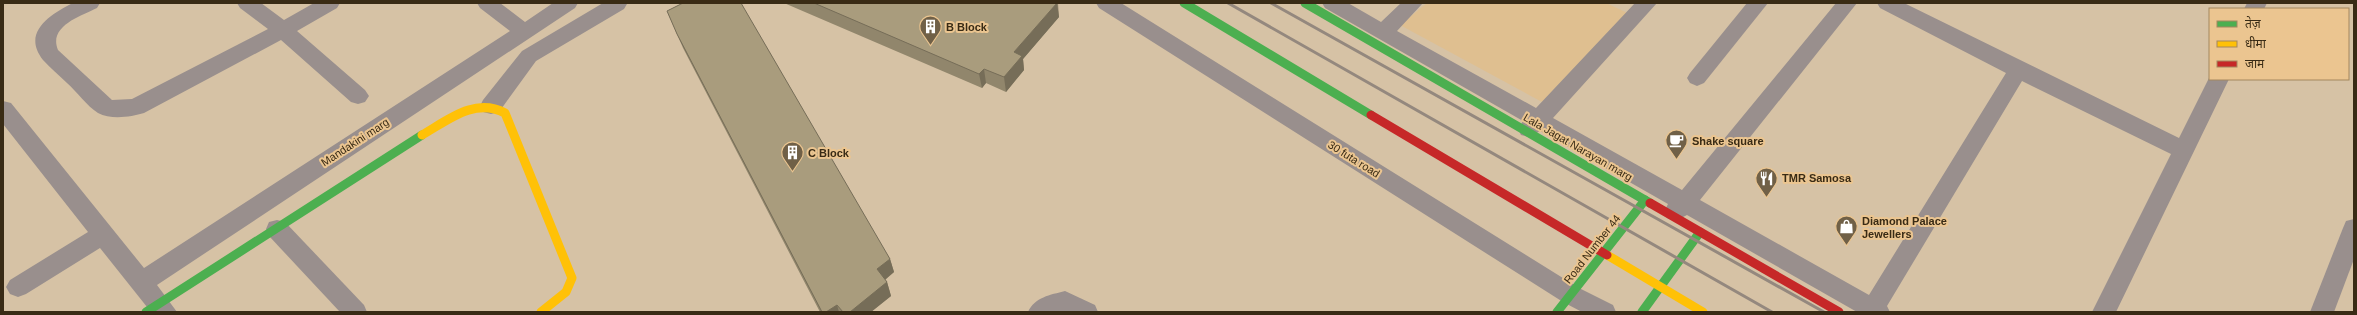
<svg xmlns="http://www.w3.org/2000/svg" width="2357" height="315" font-family="Helvetica,'Noto Sans Devanagari',sans-serif">
  <style>
    .built { fill: #dfbf90 }
    .lines { fill: none; stroke-linecap: round; stroke-linejoin: round }
    .street { fill: #998f8d; fill-rule: evenodd }
    .fast { stroke: #4caf50; stroke-width: 9 }
    .slow { stroke: #ffc107; stroke-width: 9 }
    .jam { stroke: #c62828; stroke-width: 9 }
    .rail { stroke: #94887e; stroke-width: 3 }
    .wall { fill: #91866c }
    .shaded-wall { fill: #766d58 }
    .building { fill: #a99c7d; stroke: #766d58 }
    .labels { text-anchor: middle; dominant-baseline: central; stroke-width: 4; stroke-linejoin: round; paint-order: stroke }
    .poi-label { font-size: 11px; font-weight: bold; fill: #392b15; stroke: #ebc590; text-anchor: start }
    .street-label { font-size: 11px; fill: #392b15; stroke: #ebc590 }
  </style>
  <rect width="100%" height="100%" fill="#d6c2a5"/>
  <path class="built" d="M 1427,3 L 1606,3 L 1634,16 L 1542,102 L 1400,25 Z"/>
  <g class="lines">
    <g class="street">
      <path d="M 73,3 L 100,3 L 97,8 C 81,16 48,26 58,50 L 112,100 L 132,99 L 268,29 L 240,8 L 237,3 L 261,3 L 284,20 L 314,3 L 340,3 L 337,8 L 297,31 L 365,90 L 369,96 L 365,102 L 358,104 L 351,102 L 281,40 L 144,113 C 131,117 111,120 98,113 C 87,106 77,92 67,83 C 59,75 50,68 43,60 C 21,32 51,14 73,3 Z"/>
      <path d="M 477,3 L 500,3 L 525,22 L 553,3 L 578,3 L 575,8 L 157,285 L 177,312 L 151,312 L 100,248 L 26,294 L 18,297 L 10,294 L 6,287 L 10,280 L 88,232 L 3,124 L 3,101 L 11,103 L 144,268 L 510,31 L 480,8 Z"/>
      <path d="M 603,3 L 627,4 L 624,9 L 536,61 L 499,112 L 491,114 L 483,112 L 480,106 L 483,100 L 522,51 Z"/>
      <path d="M 1096,3 L 1121,3 L 1579,288 L 1613,305 L 1616,312 L 1582,312 L 1563,302 L 1099,8 Z"/>
      <path d="M 1322,3 L 1348,3 L 1381,22 L 1401,3 L 1423,3 L 1397,31 L 1536,108 L 1635,3 L 1657,3 L 1553,118 L 1682,190 L 1836,3 L 1857,3 L 1700,200 L 1869,295 L 2006,73 L 1880,8 L 1877,3 L 1904,3 L 2179,138 L 2210,76 L 2210,79 L 2229,79 L 2116,312 L 2092,312 L 2171,154 L 2022,81 L 1887,306 L 1890,312 L 1857,312 L 1687,215 L 1675,221 L 1667,218 L 1664,212 L 1668,204 L 1540,131 L 1529,137 L 1521,135 L 1518,129 L 1523,121 L 1325,8 Z"/>
      <path d="M 1747,3 L 1768,3 L 1704,83 L 1697,86 L 1690,83 L 1687,78 L 1690,73 Z"/>
      <path d="M 2247,3 L 2267,3 L 2264,9 L 2244,9 Z"/>
      <path d="M 2354,219 L 2354,259 L 2334,312 L 2310,312 L 2343,228 L 2346,221 Z"/>
      <path d="M 277,220 L 285,222 L 364,305 L 367,312 L 340,312 L 269,236 L 266,229 L 269,222 Z"/>
      <path d="M 1065,291 L 1095,305 L 1098,312 L 1028,312 C 1035,297 1050,295 1065,291 Z"/>
    </g>
    <g class="fast">
      <path d="M 1184,3 L 1371,115"/>
      <path d="M 1305,3 L 1650,203"/>
      <path d="M 146,312 L 422,135"/>
      <path d="M 1557,312 L 1645,200"/>
      <path d="M 1642,312 L 1700,232"/>
    </g>
    <g class="slow">
      <path d="M 422,135 C 448,120 475,97 505,113 L 572,278 L 566,292 L 541,312"/>
      <path d="M 1607,255 L 1703,312"/>
    </g>
    <g class="jam">
      <path d="M 1371,115 L 1607,255"/>
      <path d="M 1650,203 L 1839,312"/>
    </g>
    <g class="rail">
      <path d="M 1228,3 L 1772,312"/>
      <path d="M 1271,3 L 1824,312"/>
    </g>
  </g>
  <g class="wall">
    <path d="M 784,3 L 1058,3 L 1059,17 L 1023,59 L 1024,70 L 1006,92 L 986,83 L 982,88 Z"/>
    <path d="M 667,11 L 890,259 L 894,272 L 885,280 L 887,282 L 891,296 L 871,312 L 820,312 L 683,48 Z"/>
  </g>
  <g class="shaded-wall">
    <path d="M 1057,3 L 1059,17 L 1023,59 L 1024,70 L 1006,92 L 1004,77 L 1014,52 Z"/>
    <path d="M 984,69 L 986,83 L 982,88 L 979,74 Z"/>
    <path d="M 890,259 L 894,272 L 881,283 L 877,269 Z"/>
    <path d="M 887,282 L 891,296 L 871,312 L 850,312 Z"/>
    <path d="M 837,305 L 839,312 L 826,312 Z"/>
  </g>
  <g class="building">
    <path d="M 683,3 L 741,3 L 890,259 L 877,269 L 887,282 L 850,312 L 843,312 L 837,305 L 826,312 L 822,312 L 677,34 L 667,11 Z"/>
    <path d="M 814,3 L 1057,3 L 1014,52 L 1022,56 L 1004,77 L 984,69 L 979,74 Z"/>
  </g>
  <defs>
    <symbol id="building-pin" viewBox="-11 -11 22 30"><path d="M0 17L-7.5 6A9.5 9.5 0 1 1 7.5 6Z" fill="#706047" stroke="#ebc590"/><path d="M-4-6H4V6H1V3H-1V6H-4ZM-2.5-4.3h1.7v1.8h-1.7ZM.8-4.3h1.7v1.8H.8ZM-2.5-1h1.7V.8h-1.7ZM.8-1h1.7V.8H.8Z" fill="#fff"/></symbol>
    <symbol id="cafe-pin" viewBox="-11 -11 22 30"><path d="M0 17L-7.5 6A9.5 9.5 0 1 1 7.5 6Z" fill="#706047" stroke="#ebc590"/><path d="M-5.5-4.5H6V0H3Q3 3.5 0 3.5H-2.5Q-5.5 3.5-5.5 0ZM3-3.2v2h1.7v-2ZM-6 4.5H4V6H-6Z" fill="#fff"/></symbol>
    <symbol id="restaurant-pin" viewBox="-11 -11 22 30"><path d="M0 17L-7.5 6A9.5 9.5 0 1 1 7.5 6Z" fill="#706047" stroke="#ebc590"/><path d="M-5-6h1v4h1v-4h1v4h1v-4h1v5L-1.5 .5V6h-2V.5L-5-1ZM5-6V6H3V1.5H1.5Q1.5-4 5-6Z" fill="#fff"/></symbol>
    <symbol id="shop-pin" viewBox="-11 -11 22 30"><path d="M0 17L-7.5 6A9.5 9.5 0 1 1 7.5 6Z" fill="#706047" stroke="#ebc590"/><path d="M-5-2.5h2.3a2.7 3.5 0 0 1 5.4 0H5L5.5 6h-11ZM-1.5-2.5h3a1.5 2.3 0 0 0-3 0Z" fill="#fff"/></symbol>
  </defs>
  <g fill-rule="evenodd">
    <use href="#building-pin" x="918" y="14" width="25" height="34"/>
    <use href="#cafe-pin" x="1664" y="128" width="25" height="34"/>
    <use href="#building-pin" x="780" y="140" width="25" height="34"/>
    <use href="#restaurant-pin" x="1754" y="166" width="25" height="34"/>
    <use href="#shop-pin" x="1834" y="214" width="25" height="34"/>
  </g>
  <g class="labels">
    <g class="poi-label">
      <text x="946" y="27">B Block</text>
      <text x="1692" y="141">Shake square</text>
      <text x="808" y="153">C Block</text>
      <text x="1782" y="178">TMR Samosa</text>
      <text x="1862" y="221">Diamond Palace<tspan x="1862" dy="13">Jewellers</tspan></text>
    </g>
    <g class="street-label">
      <text transform="translate(355 142) rotate(-33)">Mandakini marg</text>
      <text transform="translate(1578 147) rotate(30)">Lala Jagat Narayan marg</text>
      <text transform="translate(1354 159) rotate(32)">30 futa road</text>
      <text transform="translate(1592 249) rotate(-52)">Road Number 44</text>
    </g>
  </g>
  <rect width="2357" height="315" fill="none" stroke="#392b15" stroke-width="8"/>
  <rect x="2209" y="8" width="140" height="72" fill="#ebc590" stroke="#a4875f"/>
  <rect x="2217" y="21" width="20" height="6" fill="#4caf50" stroke="#a4875f"/>
  <text x="2245" y="28" font-size="12" fill="#392b15">तेज़</text>
  <rect x="2217" y="41" width="20" height="6" fill="#ffc107" stroke="#a4875f"/>
  <text x="2245" y="48" font-size="12" fill="#392b15">धीमा</text>
  <rect x="2217" y="61" width="20" height="6" fill="#c62828" stroke="#a4875f"/>
  <text x="2245" y="68" font-size="12" fill="#392b15">जाम</text>
</svg>
